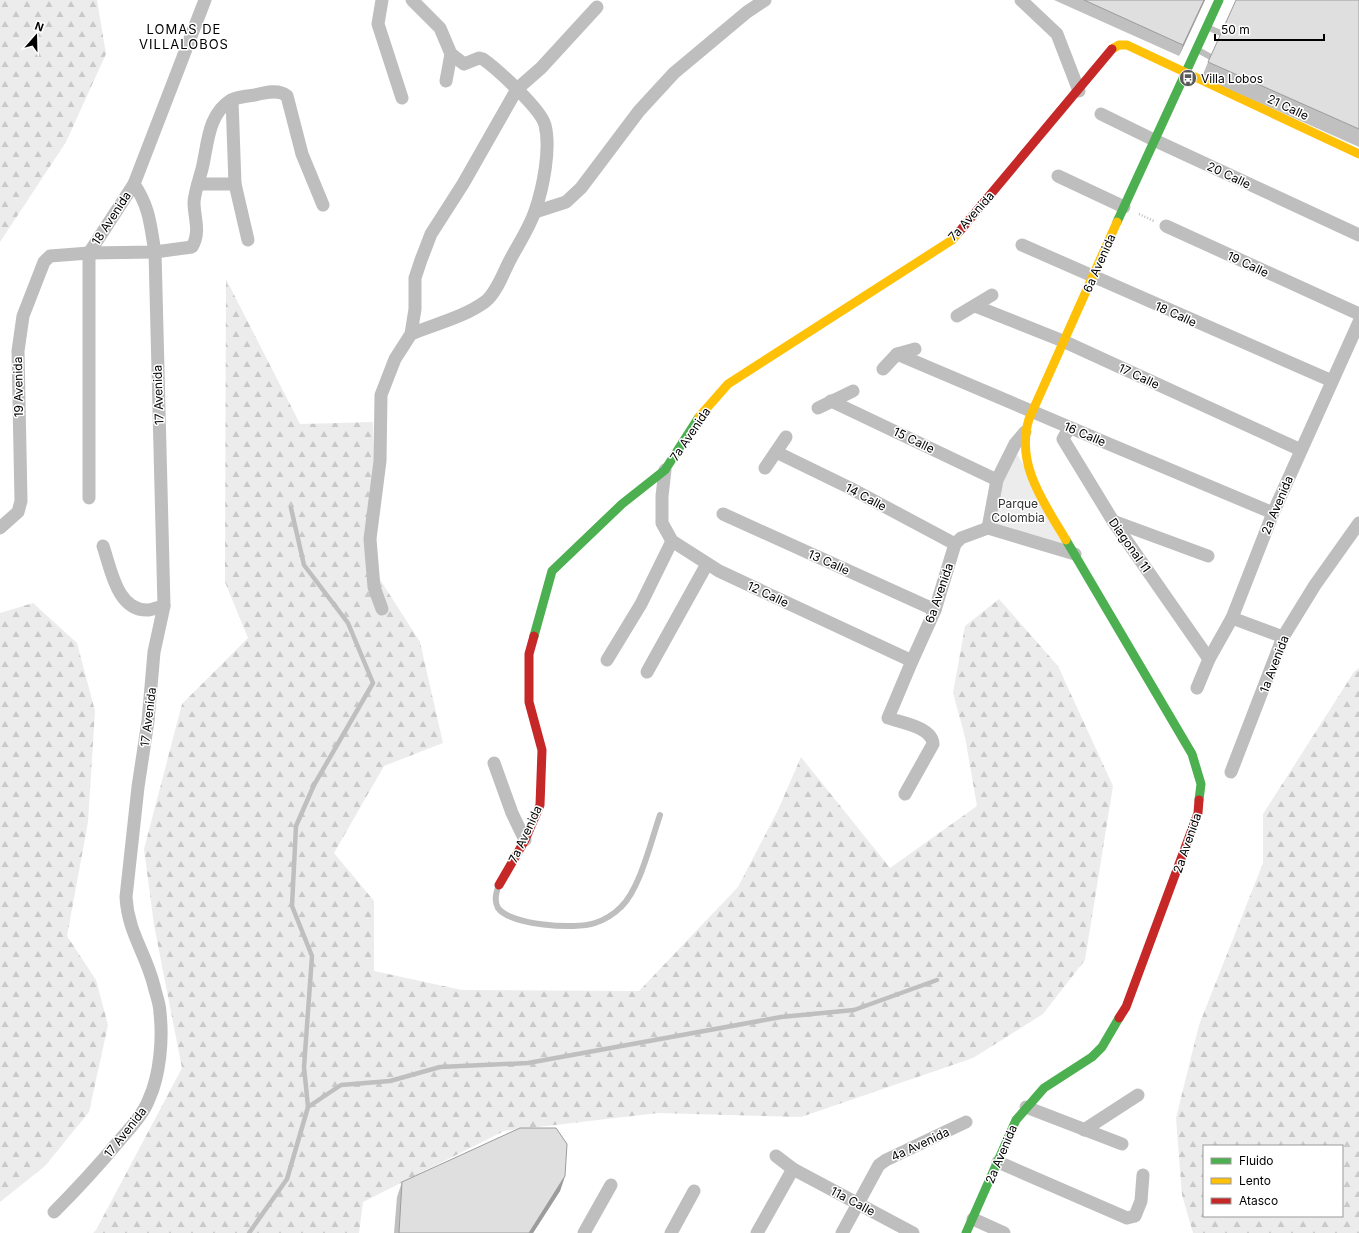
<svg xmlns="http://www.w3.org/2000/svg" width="1359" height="1233" font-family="Inter,sans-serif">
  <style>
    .forest { fill: url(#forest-firs); fill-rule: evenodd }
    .green { fill: #ececec }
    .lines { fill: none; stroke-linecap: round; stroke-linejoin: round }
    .stream { stroke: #bfbfbf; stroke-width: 4.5 }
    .path { stroke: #b9b9b9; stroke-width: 2.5; stroke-dasharray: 1 2; stroke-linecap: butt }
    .lane { stroke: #bebebe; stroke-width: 6 }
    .street { stroke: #bebebe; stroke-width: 13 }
    .fast { stroke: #4caf50; stroke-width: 9 }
    .slow { stroke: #ffc107; stroke-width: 9 }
    .jam { stroke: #c62828; stroke-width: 9 }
    .wall { fill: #c0c0c0 }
    .shaded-wall { fill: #9c9c9c }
    .building { fill: #dfdfdf; stroke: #9c9c9c }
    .labels { text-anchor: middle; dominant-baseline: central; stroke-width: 3; stroke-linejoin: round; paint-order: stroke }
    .poi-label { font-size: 12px; fill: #000; stroke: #fff; text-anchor: start }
    .street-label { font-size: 12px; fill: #000; stroke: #fff }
    .park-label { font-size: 12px; fill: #333; stroke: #fff }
    .neighbourhood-label { font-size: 13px; letter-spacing: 1px; fill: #000; stroke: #fff }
  </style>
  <defs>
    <pattern id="forest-firs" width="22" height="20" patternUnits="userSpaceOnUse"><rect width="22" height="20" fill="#ececec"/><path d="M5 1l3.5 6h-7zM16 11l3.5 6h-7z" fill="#c9c9c9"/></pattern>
  </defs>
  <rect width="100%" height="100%" fill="#fff"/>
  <g class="forest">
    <path d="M 0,0 L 97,0 L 106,54 L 66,142 L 0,242 Z"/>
    <path d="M 226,279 L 300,424 L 373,422 L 375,496 L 372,567 L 420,642 L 443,743 L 384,766 L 334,853 L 374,901 L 374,971 L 462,990 L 639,991 L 738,887 L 778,810 L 801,757 L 890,868 L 977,806 L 965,737 L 953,693 L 965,626 L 999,599 L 1058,666 L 1113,786 L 1085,960 L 1043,1014 L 973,1058 L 801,1117 L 658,1113 L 504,1131 L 363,1202 L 359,1233 L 93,1233 L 96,1230 L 182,1068 L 154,925 L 144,849 L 182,704 L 248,638 L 225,582 Z"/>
    <path d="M 33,603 L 77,643 L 95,711 L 88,822 L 67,936 L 96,980 L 108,1025 L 89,1112 L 45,1166 L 0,1202 L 0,613 Z"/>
    <path d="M 1359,668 L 1359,1233 L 1193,1233 L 1182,1195 L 1176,1118 L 1199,1025 L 1263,863 L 1263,814 L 1354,672 ZM 1204,1146 L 1342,1146 L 1342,1216 L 1204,1216 Z"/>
  </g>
  <path class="green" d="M 1013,447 L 1073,551 L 988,528 Z"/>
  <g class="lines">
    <g class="stream">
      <path d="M 308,1107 L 341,1085 L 390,1081 L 440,1067 L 528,1063 L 781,1017 L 854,1010 L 937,980"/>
      <path d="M 249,1233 L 287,1179 L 308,1107 L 304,1067 L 312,956 L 292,906 L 296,826 L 314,785 L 373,683 L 348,623 L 304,565 L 291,508"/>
    </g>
    <path class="path" d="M 1139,214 L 1154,221"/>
    <g class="lane">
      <path d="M 1209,28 L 1228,36"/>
      <path d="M 1198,50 L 1218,61"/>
      <path d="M 498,887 C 496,894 494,901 498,908 C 510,925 575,930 595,923 C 604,920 614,914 621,907 C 640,889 651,841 660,815"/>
    </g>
    <g class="street">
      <path d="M 382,0 L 378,24 L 402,98"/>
      <path d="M 412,0 L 440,28 L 451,54 L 446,81"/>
      <path d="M 1021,0 L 1057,34 L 1079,91"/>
      <path d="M 232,100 L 235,184 L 248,240"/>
      <path d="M 1101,114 L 1154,140 L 1359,235"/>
      <path d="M 1058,176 L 1124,207"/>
      <path d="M 198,184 L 235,184"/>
      <path d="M 535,212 L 566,202 L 581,188 L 639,111 L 674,73 L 747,12 L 765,0"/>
      <path d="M 1166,226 L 1359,314"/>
      <path d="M 1022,245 L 1332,381"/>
      <path d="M 975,306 L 1063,341 L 1301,450"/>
      <path d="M 957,316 L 992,295"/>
      <path d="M 411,334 C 435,324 465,317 486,301 C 496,293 503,274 509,262 C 517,246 529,229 535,211 C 543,188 551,149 545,125 C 541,109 497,69 483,59 L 479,58 L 464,64 L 451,54"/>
      <path d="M 897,354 C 1023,407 1147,461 1273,513"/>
      <path d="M 883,369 L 897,354 L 915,349"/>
      <path d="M 831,401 L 997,480"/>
      <path d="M 818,408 L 853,391"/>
      <path d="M 1069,428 L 1063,439 L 1113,521 L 1209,659"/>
      <path d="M 776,452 L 850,488 L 955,544"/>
      <path d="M 765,468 L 786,437"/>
      <path d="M 665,470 L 662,496 L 662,523 L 672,541 L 719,571 L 912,661 L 888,718 C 902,723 932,727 933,744 L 905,794"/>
      <path d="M 89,498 L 89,253 L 134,184 L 205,0"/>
      <path d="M 723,514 L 935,610"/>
      <path d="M 1113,521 L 1208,556"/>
      <path d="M 0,528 L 18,512 L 21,501 L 18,351 L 23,316 L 44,262 L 50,256 L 89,253 L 155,252 L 192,247 C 201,232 194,218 194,202 C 195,191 199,180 202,169 C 208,145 207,115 231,100 C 237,97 248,96 255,95 C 266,92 279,89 287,96 L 302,154 L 323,205"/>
      <path d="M 988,528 L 997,480 L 1015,444 L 1025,432"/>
      <path d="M 103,546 C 111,569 117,612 149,610 C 154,609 159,607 164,606"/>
      <path d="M 382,609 L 374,587 L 370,539 L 380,461 L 381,395 L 395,359 L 411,334 L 415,309 L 415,278 L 421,260 L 431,234 L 463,184 L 517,89 L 541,68 L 597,7"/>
      <path d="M 1232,618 L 1283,637"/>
      <path d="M 607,660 L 641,604 L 672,541"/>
      <path d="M 912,661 L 935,610 L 955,544 L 961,538 L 988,528 L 1075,554"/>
      <path d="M 647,672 L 707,564"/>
      <path d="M 1197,688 L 1209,659 L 1232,618 L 1273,513 L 1359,322"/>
      <path d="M 494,763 L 512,813 L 525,840"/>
      <path d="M 1231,772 L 1283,637 L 1315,585 L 1359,523"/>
      <path d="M 1026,1107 L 1122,1144"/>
      <path d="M 1084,1130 L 1138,1095"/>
      <path d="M 776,1156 L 793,1169 L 913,1233"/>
      <path d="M 998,1162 L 1127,1218 L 1135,1216 L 1141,1201 L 1143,1175"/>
      <path d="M 54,1212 C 77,1189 98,1166 119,1141 C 130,1128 143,1115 149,1099 C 160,1075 163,1039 160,1013 C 160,1004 156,995 154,986 C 146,953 128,933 126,897 L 138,787 L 148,721 L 154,652 L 164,606 L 155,252 C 150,224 150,208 134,184"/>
      <path d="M 973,1219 L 1004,1233"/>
      <path d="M 584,1233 L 611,1185"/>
      <path d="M 671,1233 L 694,1191"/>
      <path d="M 757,1233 L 793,1169"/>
      <path d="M 842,1233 L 879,1165 L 886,1160 L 966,1122"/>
    </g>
    <g class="fast">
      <path d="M 1117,222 L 1219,0"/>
      <path d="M 1066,540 L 1192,754 L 1201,784 L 1199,800"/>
      <path d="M 534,636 L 552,571 L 622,504 L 665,470 L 699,417"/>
      <path d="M 966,1233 L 1016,1120 L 1044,1088 L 1092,1057 L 1102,1047 L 1119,1018"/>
    </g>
    <g class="slow">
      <path d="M 1112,49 L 1119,45 L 1127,45 L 1359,154"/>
      <path d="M 699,417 L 728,384 L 952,240 L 959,232"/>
      <path d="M 1066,540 C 1044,503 1015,464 1029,419 L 1117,222"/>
    </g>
    <g class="jam">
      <path d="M 959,232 L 1112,49"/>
      <path d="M 499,885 L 525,840 L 540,805 L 542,750 L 529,702 L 529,654 L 534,636"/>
      <path d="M 1119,1018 L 1126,1007 L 1198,813 L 1199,800"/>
    </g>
  </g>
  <g class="wall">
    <path d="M 1054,0 L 1205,0 L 1179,56 Z"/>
    <path d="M 1359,0 L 1359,147 L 1202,77 L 1208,62 Z"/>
    <path d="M 565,1176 L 560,1191 L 533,1233 L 394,1233 L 397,1197 L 402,1182 Z"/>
  </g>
  <g class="shaded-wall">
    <path d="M 1204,0 L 1205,0 L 1179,56 L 1183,45 Z"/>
    <path d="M 565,1176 L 560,1191 L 533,1233 L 529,1233 Z"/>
  </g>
  <g class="building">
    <path d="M 1084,0 L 1204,0 L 1183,45 Z"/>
    <path d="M 1236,0 L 1359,0 L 1359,129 L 1208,62 Z"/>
    <path d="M 520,1128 L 556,1128 L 567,1144 L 565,1176 L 529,1233 L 399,1233 L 402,1182 Z"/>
  </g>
  <defs>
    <symbol id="bus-disc" viewBox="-11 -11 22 22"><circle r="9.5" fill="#595959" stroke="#fff"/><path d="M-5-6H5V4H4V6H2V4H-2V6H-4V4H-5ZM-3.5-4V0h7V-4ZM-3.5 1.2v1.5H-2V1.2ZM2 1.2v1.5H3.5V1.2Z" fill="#fff"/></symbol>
  </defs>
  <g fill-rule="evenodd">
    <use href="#bus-disc" x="1178" y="68" width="20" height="20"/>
  </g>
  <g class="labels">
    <g class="poi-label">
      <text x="1201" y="78">Villa Lobos</text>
    </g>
    <g class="street-label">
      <text transform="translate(1288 107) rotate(25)">21 Calle</text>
      <text transform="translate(1229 175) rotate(25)">20 Calle</text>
      <text transform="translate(971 216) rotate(-48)">7a Avenida</text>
      <text transform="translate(111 218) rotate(-57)">18 Avenida</text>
      <text transform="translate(1099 263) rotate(-66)">6a Avenida</text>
      <text transform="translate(1248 264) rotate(25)">19 Calle</text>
      <text transform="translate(1176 314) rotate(24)">18 Calle</text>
      <text transform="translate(1139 376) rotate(25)">17 Calle</text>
      <text transform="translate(18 387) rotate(-91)">19 Avenida</text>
      <text transform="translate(158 395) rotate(-92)">17 Avenida</text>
      <text transform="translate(690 434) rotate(-56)">7a Avenida</text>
      <text transform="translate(1085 434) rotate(23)">16 Calle</text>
      <text transform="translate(914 440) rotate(26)">15 Calle</text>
      <text transform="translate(866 497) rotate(28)">14 Calle</text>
      <text transform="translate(1277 505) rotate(-67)">2a Avenida</text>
      <text transform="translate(1130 545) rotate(55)">Diagonal 11</text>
      <text transform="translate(829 562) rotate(24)">13 Calle</text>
      <text transform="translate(939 593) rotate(-71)">6a Avenida</text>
      <text transform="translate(768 594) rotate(25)">12 Calle</text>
      <text transform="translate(1274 664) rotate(-69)">1a Avenida</text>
      <text transform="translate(148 717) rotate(-83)">17 Avenida</text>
      <text transform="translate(525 834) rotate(-65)">7a Avenida</text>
      <text transform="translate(1187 843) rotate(-71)">2a Avenida</text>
      <text transform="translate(125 1132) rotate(-52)">17 Avenida</text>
      <text transform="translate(920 1144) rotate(-25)">4a Avenida</text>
      <text transform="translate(1001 1154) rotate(-67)">2a Avenida</text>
      <text transform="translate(853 1201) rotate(28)">11a Calle</text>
    </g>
    <g class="park-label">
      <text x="1018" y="503">Parque<tspan x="1018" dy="14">Colombia</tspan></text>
    </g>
    <g class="neighbourhood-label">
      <text x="184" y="29">LOMAS DE<tspan x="184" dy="15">VILLALOBOS</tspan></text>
    </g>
  </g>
  <rect x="1203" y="1145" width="140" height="72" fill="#ffffff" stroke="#999999"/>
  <rect x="1211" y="1158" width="20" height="6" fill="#4caf50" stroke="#999999"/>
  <text x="1239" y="1165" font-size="12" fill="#000000">Fluido</text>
  <rect x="1211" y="1178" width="20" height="6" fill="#ffc107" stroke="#999999"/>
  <text x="1239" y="1185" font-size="12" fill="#000000">Lento</text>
  <rect x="1211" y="1198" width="20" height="6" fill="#c62828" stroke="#999999"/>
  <text x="1239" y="1205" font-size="12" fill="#000000">Atasco</text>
  <g transform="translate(36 36) rotate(20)" stroke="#ffffff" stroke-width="3" paint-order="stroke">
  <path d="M0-3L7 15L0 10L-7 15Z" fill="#000000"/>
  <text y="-6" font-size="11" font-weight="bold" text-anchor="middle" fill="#000000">N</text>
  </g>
  <path d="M1215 34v6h109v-6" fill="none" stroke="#000000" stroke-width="2"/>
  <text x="1221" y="34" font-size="12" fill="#000000" stroke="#ffffff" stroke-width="3" paint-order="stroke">50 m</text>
</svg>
